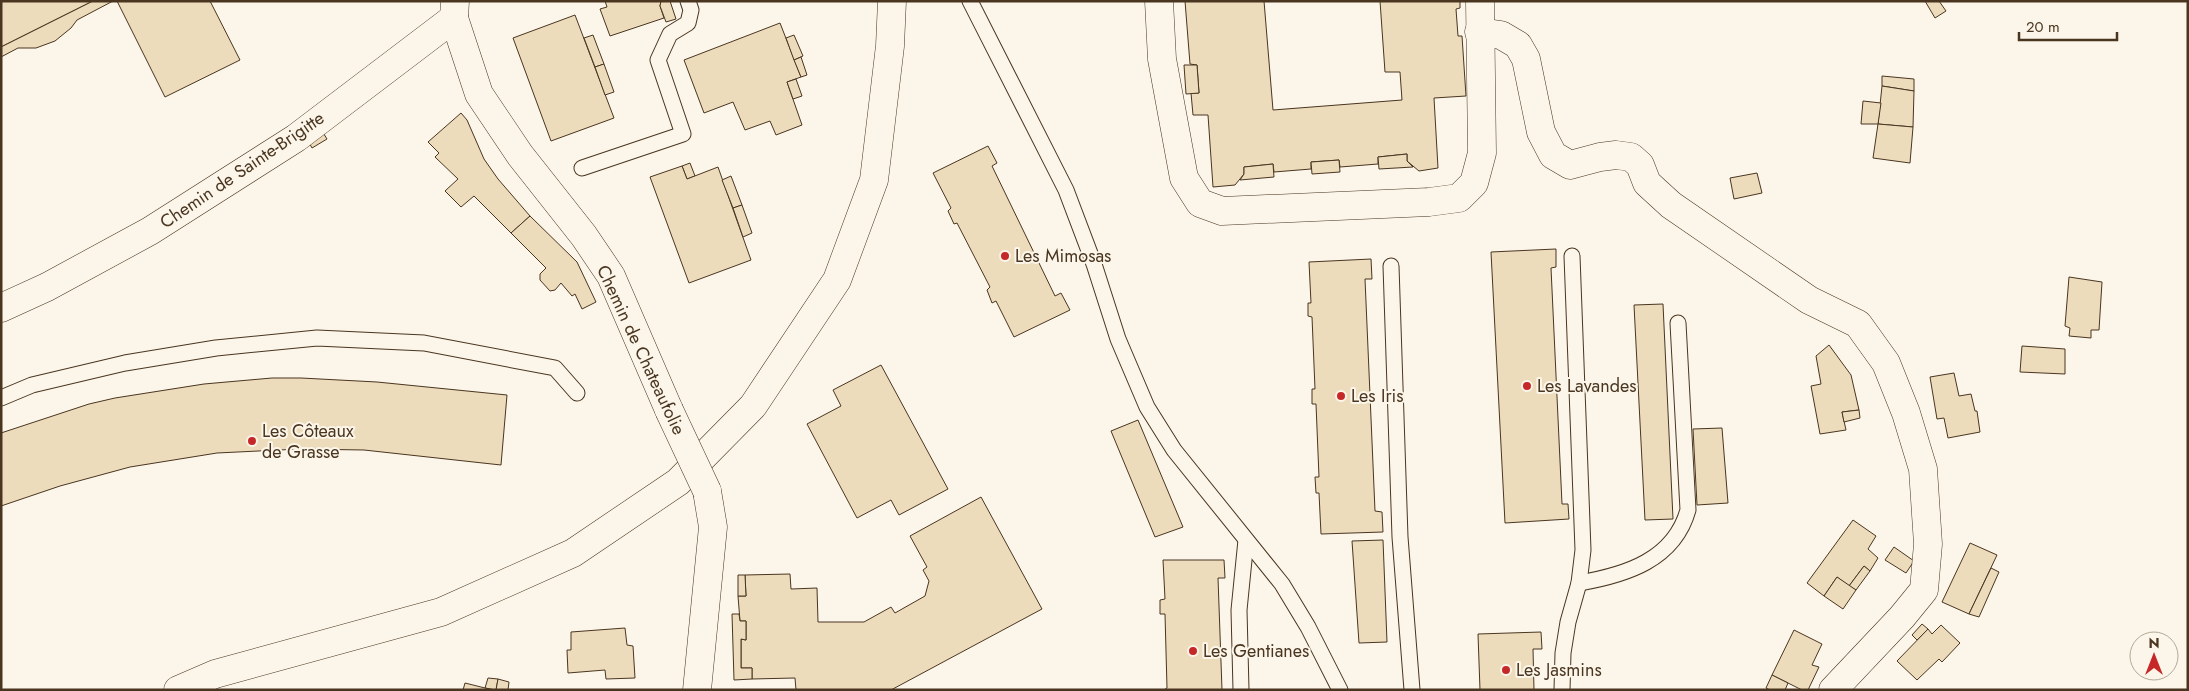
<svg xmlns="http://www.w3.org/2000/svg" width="2189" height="691" font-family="Jost,sans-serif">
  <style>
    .building { fill: #ecdcbc; stroke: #4a3520 }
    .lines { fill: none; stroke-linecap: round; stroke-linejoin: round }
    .lane-casing { stroke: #4a3520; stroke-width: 17 }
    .street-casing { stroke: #4a3520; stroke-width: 29 }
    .secondary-casing { stroke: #4a3520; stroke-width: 29 }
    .lane { stroke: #fbf6e9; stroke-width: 15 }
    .street { stroke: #fbf6e9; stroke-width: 28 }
    .secondary { stroke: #fbf6e9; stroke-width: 28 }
    .street-bridge-casing { stroke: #4a3520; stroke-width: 29; stroke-linecap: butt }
    .street-bridge { stroke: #fbf6e9; stroke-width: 28 }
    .poi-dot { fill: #c62828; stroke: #fbf6e9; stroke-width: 2 }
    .labels { text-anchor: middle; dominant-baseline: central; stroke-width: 4; stroke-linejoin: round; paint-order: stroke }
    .street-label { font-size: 18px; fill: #4a3520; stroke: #fbf6e9 }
    .poi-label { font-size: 18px; fill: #4a3520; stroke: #fbf6e9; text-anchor: start }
  </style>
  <rect width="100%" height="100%" fill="#fbf6e9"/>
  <g class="building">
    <path d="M 1,1 L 93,1 L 1,47 Z"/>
    <path d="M 93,1 L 113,1 L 77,20 L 71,28 L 55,41 L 36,48 L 18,48 L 1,57 L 1,47 Z"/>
    <path d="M 117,1 L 210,1 L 240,60 L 165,97 Z"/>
    <path d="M 605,1 L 661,1 L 660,6 L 664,18 L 610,36 L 600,9 L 607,7 Z"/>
    <path d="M 661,1 L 670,1 L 676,19 L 666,22 L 660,6 Z"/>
    <path d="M 1185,1 L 1264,1 L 1273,110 L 1402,100 L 1400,72 L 1385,72 L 1380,1 L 1460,1 L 1460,8 L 1456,9 L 1458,36 L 1462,36 L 1466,96 L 1434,98 L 1438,168 L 1419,171 L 1407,161 L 1407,154 L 1378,157 L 1378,164 L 1340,167 L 1339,160 L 1311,162 L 1311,169 L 1274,172 L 1273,164 L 1244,167 L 1244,174 L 1235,185 L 1213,187 L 1208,115 L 1193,115 L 1191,93 L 1199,93 L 1197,65 L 1190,64 Z"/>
    <path d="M 1925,1 L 1939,1 L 1946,11 L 1935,18 Z"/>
    <path d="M 575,15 L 614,118 L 551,141 L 513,38 Z"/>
    <path d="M 780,23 L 801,77 L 787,82 L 802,125 L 776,135 L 770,121 L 745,130 L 733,102 L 704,113 L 684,60 Z"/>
    <path d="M 593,35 L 604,64 L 595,67 L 584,38 Z"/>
    <path d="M 794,35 L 803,56 L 794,60 L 786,38 Z"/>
    <path d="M 801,57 L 807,75 L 801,77 L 794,60 Z"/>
    <path d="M 604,64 L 614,92 L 605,95 L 595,67 Z"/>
    <path d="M 1184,65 L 1197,65 L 1199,93 L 1186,94 Z"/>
    <path d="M 1882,76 L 1914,79 L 1914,91 L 1882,86 Z"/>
    <path d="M 796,79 L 802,96 L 793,99 L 787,82 Z"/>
    <path d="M 1882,86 L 1914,91 L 1913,127 L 1878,124 Z"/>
    <path d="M 1863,101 L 1881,103 L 1878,124 L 1861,124 Z"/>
    <path d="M 461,113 L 467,120 L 484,159 L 498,179 L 530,216 L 511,233 L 474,196 L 461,207 L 445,191 L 458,179 L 435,157 L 439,153 L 428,142 Z"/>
    <path d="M 1878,124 L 1913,127 L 1910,163 L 1873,158 Z"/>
    <path d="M 319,126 L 327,139 L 312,148 L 305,135 Z"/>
    <path d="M 988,146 L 997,163 L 992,166 L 1055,296 L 1061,293 L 1070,310 L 1014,337 L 996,301 L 992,303 L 987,290 L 990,287 L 957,223 L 954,224 L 948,211 L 951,208 L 933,173 Z"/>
    <path d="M 1407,154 L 1407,161 L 1413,167 L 1379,169 L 1378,157 Z"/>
    <path d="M 1339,160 L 1340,172 L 1312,174 L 1311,162 Z"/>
    <path d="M 690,163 L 695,176 L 687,179 L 682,166 Z"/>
    <path d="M 1273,164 L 1274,177 L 1240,180 L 1244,174 L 1244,167 Z"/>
    <path d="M 682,166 L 687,179 L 718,167 L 751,260 L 689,283 L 650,177 Z"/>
    <path d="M 1757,173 L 1762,193 L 1734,199 L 1730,178 Z"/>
    <path d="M 731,176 L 742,205 L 733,208 L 722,180 Z"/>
    <path d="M 742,205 L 752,233 L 743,237 L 733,208 Z"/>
    <path d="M 530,216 L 577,262 L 596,302 L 582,309 L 575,294 L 572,296 L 561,283 L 555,290 L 550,291 L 540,280 L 540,274 L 546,268 L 511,233 Z"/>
    <path d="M 1556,249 L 1556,267 L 1551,268 L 1562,504 L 1568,504 L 1569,519 L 1505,523 L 1491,252 Z"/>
    <path d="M 1371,259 L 1372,279 L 1365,279 L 1375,511 L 1382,512 L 1383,532 L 1321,534 L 1319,493 L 1316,493 L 1315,477 L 1319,477 L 1316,404 L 1312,404 L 1312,389 L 1315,389 L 1312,317 L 1308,316 L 1308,303 L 1311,303 L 1309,262 Z"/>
    <path d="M 2069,277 L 2102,282 L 2099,330 L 2091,330 L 2091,338 L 2069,336 L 2070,328 L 2065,326 Z"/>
    <path d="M 1663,304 L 1673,519 L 1645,520 L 1634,305 Z"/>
    <path d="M 1829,345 L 1851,375 L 1859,410 L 1842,412 L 1846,430 L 1820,434 L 1811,386 L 1821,384 L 1816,356 Z"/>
    <path d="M 2022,346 L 2065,349 L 2065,374 L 2020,372 Z"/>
    <path d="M 881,365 L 948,489 L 899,515 L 891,500 L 857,518 L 807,424 L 841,406 L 833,390 Z"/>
    <path d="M 1954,373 L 1959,396 L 1971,394 L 1975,411 L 1977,411 L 1980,432 L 1948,438 L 1944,418 L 1937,419 L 1930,377 Z"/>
    <path d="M 272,378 L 301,378 L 377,382 L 507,395 L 501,465 L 364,450 L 300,449 L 217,453 L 130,467 L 60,486 L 1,506 L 1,433 L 89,404 L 115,398 L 204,384 Z"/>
    <path d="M 1859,410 L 1860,418 L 1844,422 L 1842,412 Z"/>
    <path d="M 1138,420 L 1183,527 L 1155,537 L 1111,431 Z"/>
    <path d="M 1722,428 L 1728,503 L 1697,505 L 1693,429 Z"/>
    <path d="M 981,497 L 1042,609 L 891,690 L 796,690 L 795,678 L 752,679 L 752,668 L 741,668 L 741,639 L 746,640 L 746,621 L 740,621 L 738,596 L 746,596 L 745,575 L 790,574 L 791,589 L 817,588 L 818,622 L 864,622 L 891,607 L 895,613 L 925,596 L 929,581 L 923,570 L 927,567 L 910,536 Z"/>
    <path d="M 1853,520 L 1876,536 L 1868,549 L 1878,558 L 1870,571 L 1864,566 L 1849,586 L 1837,577 L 1824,596 L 1807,583 Z"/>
    <path d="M 1383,540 L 1387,642 L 1359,643 L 1352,541 Z"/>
    <path d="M 1970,543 L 1997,555 L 1969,614 L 1942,602 Z"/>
    <path d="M 1894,547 L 1914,561 L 1906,573 L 1885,560 Z"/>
    <path d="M 1163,560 L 1224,560 L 1225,578 L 1218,578 L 1222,690 L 1164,690 L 1167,688 L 1165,614 L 1160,614 L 1160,600 L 1165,599 Z"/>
    <path d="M 1864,566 L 1870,571 L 1856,590 L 1849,586 Z"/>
    <path d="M 1991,568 L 1999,572 L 1979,617 L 1969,614 Z"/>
    <path d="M 738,575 L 745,575 L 746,596 L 738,596 Z"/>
    <path d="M 1837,577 L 1856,590 L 1843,609 L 1824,596 Z"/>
    <path d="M 732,614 L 739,614 L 740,621 L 746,621 L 746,640 L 741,639 L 741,668 L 752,668 L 752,679 L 734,680 Z"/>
    <path d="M 1922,624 L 1928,629 L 1917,640 L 1912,635 Z"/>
    <path d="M 1941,625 L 1960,643 L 1942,662 L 1939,659 L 1917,680 L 1897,661 L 1928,629 L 1932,634 Z"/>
    <path d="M 625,628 L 627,645 L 633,646 L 635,678 L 606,679 L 605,670 L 568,673 L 567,650 L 571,650 L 571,632 Z"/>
    <path d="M 1794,630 L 1822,644 L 1812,665 L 1819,667 L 1808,690 L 1802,690 L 1772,675 Z"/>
    <path d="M 1541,632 L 1542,649 L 1533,649 L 1534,690 L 1480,690 L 1478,634 Z"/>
    <path d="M 1772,675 L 1788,683 L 1785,690 L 1770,690 L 1766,688 Z"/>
    <path d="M 488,678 L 498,679 L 496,690 L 485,688 Z"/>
    <path d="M 498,679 L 509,682 L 508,690 L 496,690 Z"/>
    <path d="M 465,683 L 493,690 L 463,690 Z"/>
  </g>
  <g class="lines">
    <defs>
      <g id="lane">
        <path d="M 970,1 L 1066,190 L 1094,264 L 1118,339 L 1147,407 L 1174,450 L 1282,584 L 1308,627 L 1340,690"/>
        <path d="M 582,168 L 683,134 L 658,60 L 670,34 L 688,23 L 691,10 L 688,1"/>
        <path d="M 1391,266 L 1400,537 L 1412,690"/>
        <path d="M 1,398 L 32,385 L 125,363 L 216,348 L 317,338 L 424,343 L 555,368 L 577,393"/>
        <path d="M 1579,583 C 1626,575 1674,560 1688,510 L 1678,323"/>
        <path d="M 1241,690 L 1239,610 L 1246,540"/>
        <path d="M 1562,690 L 1563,653 L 1568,622 L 1579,583 L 1583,550 L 1572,256"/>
      </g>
      <g id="street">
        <path d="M 1159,1 L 1162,59 L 1184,178 L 1200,203 L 1222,211 L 1429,202 L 1459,198 L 1474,183 L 1482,153 L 1480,1"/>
        <path d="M 454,18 L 479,94 L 520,155 L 584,236 L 611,276 L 669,410"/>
        <path d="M 1479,32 L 1501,35 L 1518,45 L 1526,59 L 1541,132 L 1553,155 L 1570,165 L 1600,157 L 1616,155 L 1631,157 L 1640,165 L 1647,183 L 1671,205 L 1809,300 L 1858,324 L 1886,363 L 1906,413 L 1923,469 L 1928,544 L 1924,590 L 1902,617 L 1833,690"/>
        <path d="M 1,308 L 47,287 L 150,231 L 296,138 L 454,18 L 455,1"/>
        <path d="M 697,690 L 713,527 L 707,491"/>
      </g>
      <path id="secondary" d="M 178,690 L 215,674 L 441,612 L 573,553 L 678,482 L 753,406 L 837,280 L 874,180 L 890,46 L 892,1"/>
    </defs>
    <use href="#lane" class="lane-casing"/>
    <use href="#street" class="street-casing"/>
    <use href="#secondary" class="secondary-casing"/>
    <use href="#lane" class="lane"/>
    <use href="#street" class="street"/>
    <use href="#secondary" class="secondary"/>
    <defs>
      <path id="street-bridge" d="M 669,410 L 707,491"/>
    </defs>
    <use href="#street-bridge" class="street-bridge-casing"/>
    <use href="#street-bridge" class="street-bridge"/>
  </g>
  <g class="poi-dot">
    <circle cx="1005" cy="256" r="5"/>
    <circle cx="1527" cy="386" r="5"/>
    <circle cx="1341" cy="396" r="5"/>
    <circle cx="252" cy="441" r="5"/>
    <circle cx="1193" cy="651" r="5"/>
    <circle cx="1506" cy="670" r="5"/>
  </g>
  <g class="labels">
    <g class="street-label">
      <text transform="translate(242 170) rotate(-34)">Chemin de Sainte-Brigitte</text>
      <text transform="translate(641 350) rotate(65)">Chemin de Chateaufolie</text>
    </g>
    <g class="poi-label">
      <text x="1015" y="256">Les Mimosas</text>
      <text x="1537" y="386">Les Lavandes</text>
      <text x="1351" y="396">Les Iris</text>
      <text x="262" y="431">Les Côteaux<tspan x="262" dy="21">de Grasse</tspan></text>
      <text x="1203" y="651">Les Gentianes</text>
      <text x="1516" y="670">Les Jasmins</text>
    </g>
  </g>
  <rect width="2189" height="691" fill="none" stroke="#4a3520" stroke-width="5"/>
  <g transform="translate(2154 656)"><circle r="24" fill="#fbf6e9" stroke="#b4a999"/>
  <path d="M0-4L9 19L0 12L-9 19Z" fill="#c62828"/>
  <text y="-8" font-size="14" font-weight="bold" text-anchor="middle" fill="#4a3520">N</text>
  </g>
  <path d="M2019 32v8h98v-8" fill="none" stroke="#4a3520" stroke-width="2.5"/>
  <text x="2026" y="32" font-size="15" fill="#4a3520" stroke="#fbf6e9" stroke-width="4" paint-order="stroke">20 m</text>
</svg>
